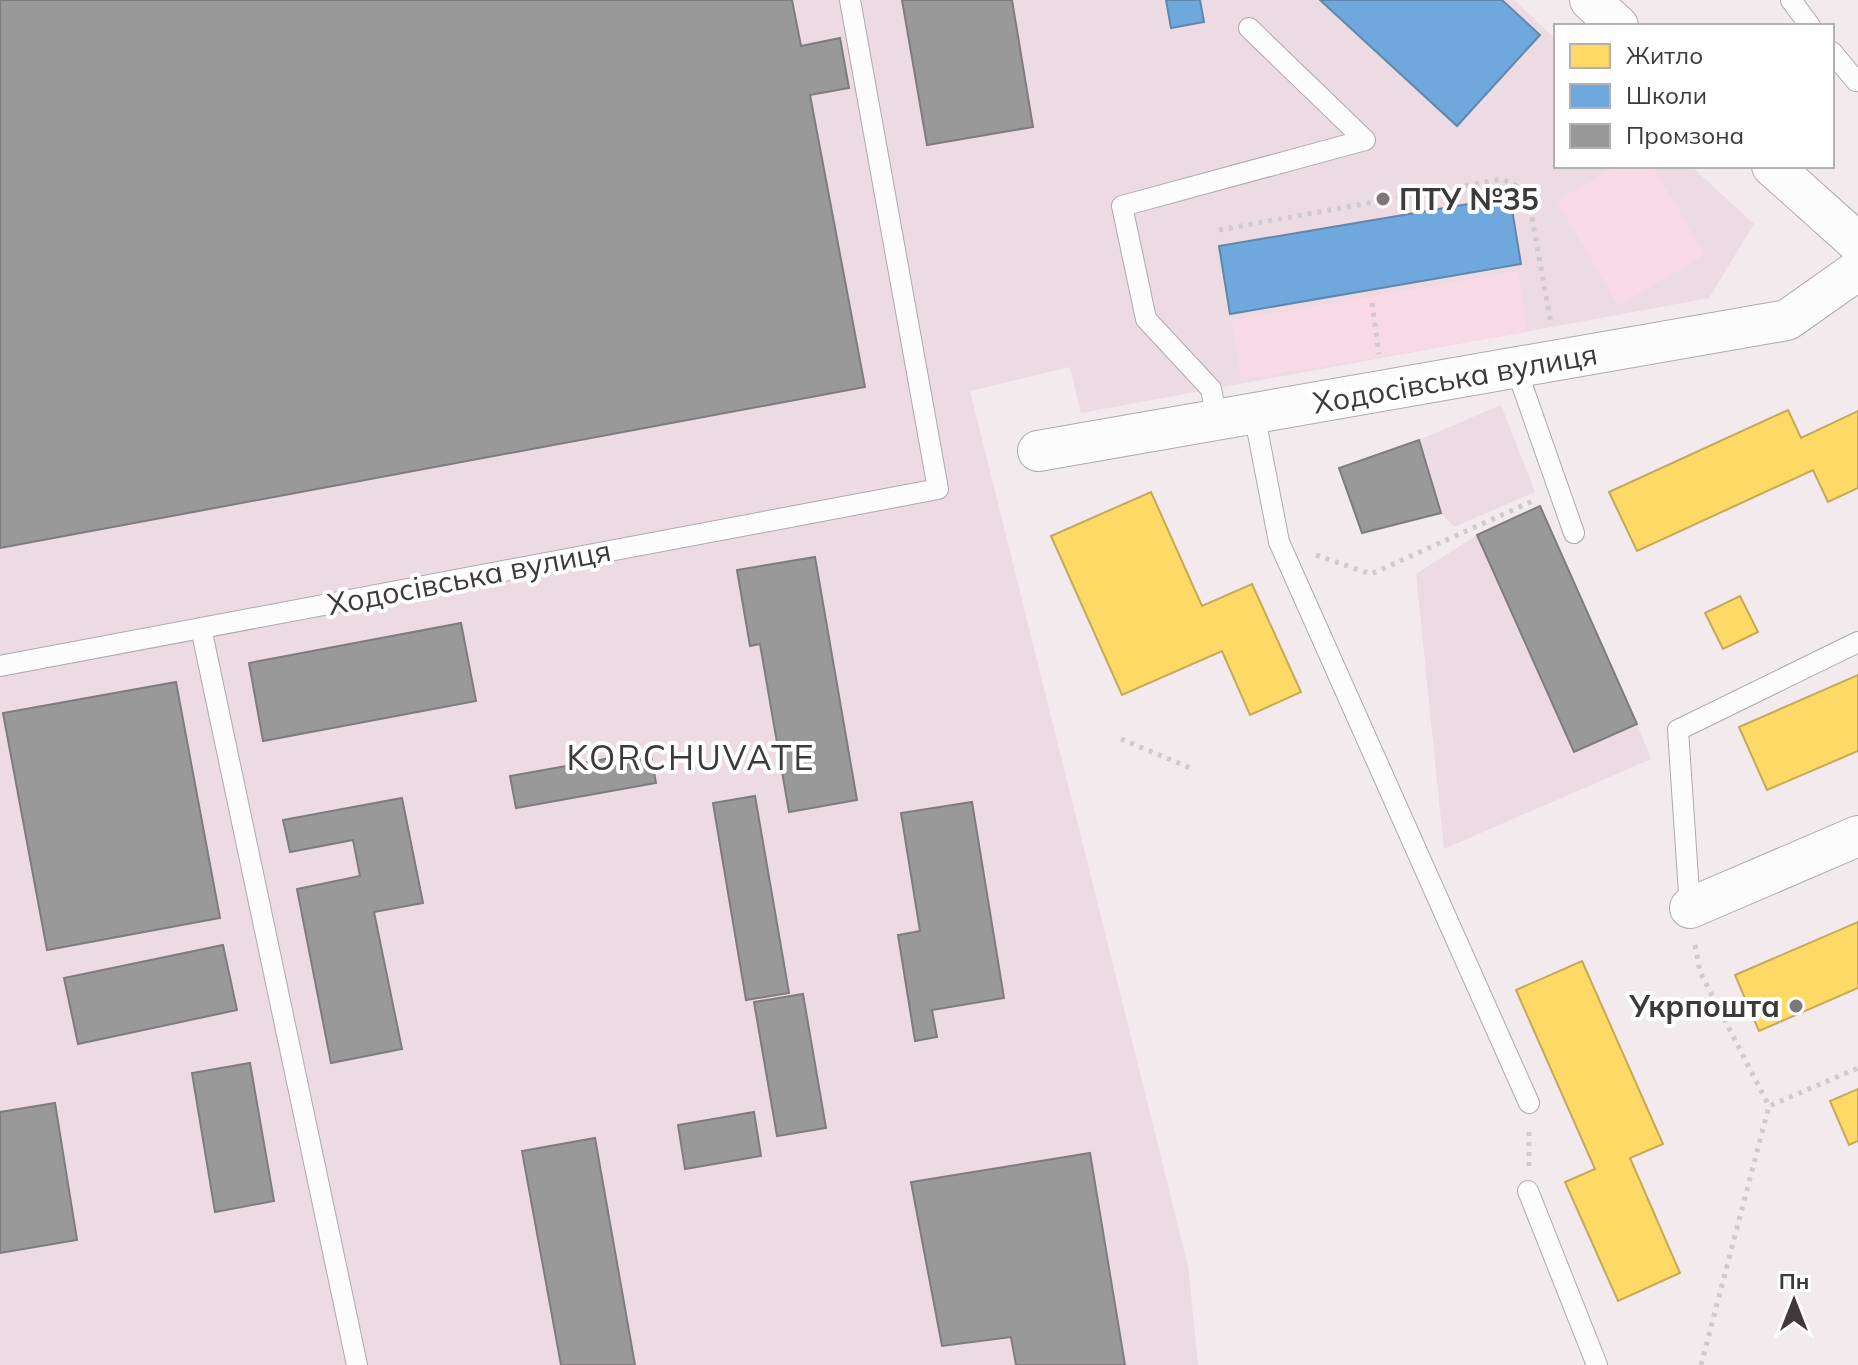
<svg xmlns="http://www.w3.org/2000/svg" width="1858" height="1365" font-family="Mulish,sans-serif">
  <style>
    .built { fill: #ecdbe2 }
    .green { fill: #f8d9e6 }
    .homes { fill: #ffd966; stroke: #c5a959; stroke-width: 2 }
    .schools { fill: #6fa8dc; stroke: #6187ac; stroke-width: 2 }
    .industry { fill: #999; stroke: #7e7c7d; stroke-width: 2 }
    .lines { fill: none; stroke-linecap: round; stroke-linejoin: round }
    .lane-casing { stroke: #afa9ab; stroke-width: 22 }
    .street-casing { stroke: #afa9ab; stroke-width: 42 }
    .path { stroke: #cecbcb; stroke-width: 5; stroke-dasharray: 4 6; stroke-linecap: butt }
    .lane { stroke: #fdfcfc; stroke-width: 20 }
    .street { stroke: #fdfcfc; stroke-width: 40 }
    .poi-dot { fill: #7e7779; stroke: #fff; stroke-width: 3 }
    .labels { text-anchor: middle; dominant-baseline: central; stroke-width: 8; stroke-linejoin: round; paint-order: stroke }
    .poi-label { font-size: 30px; font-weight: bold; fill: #3f393b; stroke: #fff; text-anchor: start }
    .street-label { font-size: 30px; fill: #3f393b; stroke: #fff }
    .quarter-label { font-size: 34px; letter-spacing: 2px; fill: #3f393b; stroke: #fff }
  </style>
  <rect width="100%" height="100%" fill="#f2eaed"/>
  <g class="built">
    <path d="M 0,0 L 1514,0 L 1556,40 L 1556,166 L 1691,166 L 1754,224 L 1709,298 L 1081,413 L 1070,367 L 970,391 L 1188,1266 L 1198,1365 L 0,1365 Z"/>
    <path d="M 1501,405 L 1535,492 L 1454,527 L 1441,513 L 1419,440 Z"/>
    <path d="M 1477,535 L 1574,751 L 1637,724 L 1651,759 L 1444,849 L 1416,574 Z"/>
  </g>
  <g class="green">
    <path d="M 1616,166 L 1653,166 L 1705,255 L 1618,306 L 1557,201 Z"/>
    <path d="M 1518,271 L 1527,332 L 1241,380 L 1232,320 Z"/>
  </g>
  <g class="homes">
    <path d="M 1788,410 L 1801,438 L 1858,411 L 1858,488 L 1828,502 L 1813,470 L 1637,551 L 1609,492 Z"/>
    <path d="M 1151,492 L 1202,606 L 1252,584 L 1301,692 L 1250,715 L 1222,651 L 1122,695 L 1051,536 Z"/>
    <path d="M 1740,596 L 1758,632 L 1723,649 L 1705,613 Z"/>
    <path d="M 1858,675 L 1858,751 L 1767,790 L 1739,727 Z"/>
    <path d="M 1858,922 L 1858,988 L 1759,1031 L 1735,975 Z"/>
    <path d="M 1582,961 L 1663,1144 L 1630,1158 L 1680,1273 L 1618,1301 L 1565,1182 L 1595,1169 L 1516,990 Z"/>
    <path d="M 1858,1089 L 1858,1141 L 1849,1145 L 1830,1101 Z"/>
  </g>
  <g class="schools">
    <path d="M 1166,0 L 1200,0 L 1204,22 L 1171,28 Z"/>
    <path d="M 1320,0 L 1502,0 L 1540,35 L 1457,126 Z"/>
    <path d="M 1510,197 L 1521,264 L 1230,314 L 1219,246 Z"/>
  </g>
  <g class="industry">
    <path d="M 0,0 L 792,0 L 801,46 L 840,38 L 849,88 L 810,95 L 865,387 L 0,548 Z"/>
    <path d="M 902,0 L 1012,0 L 1033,127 L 927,145 Z"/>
    <path d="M 1419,440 L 1441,513 L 1362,533 L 1339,468 Z"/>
    <path d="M 1540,506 L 1637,724 L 1574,752 L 1477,535 Z"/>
    <path d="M 815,557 L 857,800 L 789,812 L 760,644 L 750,646 L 737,570 Z"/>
    <path d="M 461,623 L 476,701 L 263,741 L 249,663 Z"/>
    <path d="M 176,682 L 220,918 L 47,950 L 3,713 Z"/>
    <path d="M 650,751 L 656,783 L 516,808 L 510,776 Z"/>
    <path d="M 755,796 L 789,993 L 746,1000 L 713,803 Z"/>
    <path d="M 402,798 L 423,903 L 374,912 L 402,1049 L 331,1063 L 297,889 L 360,876 L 353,840 L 290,852 L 283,820 Z"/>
    <path d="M 972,802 L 1004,998 L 932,1010 L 937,1037 L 915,1041 L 898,935 L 920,931 L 901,813 Z"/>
    <path d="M 223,945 L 237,1010 L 78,1044 L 64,978 Z"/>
    <path d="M 803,994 L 826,1128 L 777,1136 L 754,1002 Z"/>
    <path d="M 250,1063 L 274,1201 L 215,1212 L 192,1073 Z"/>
    <path d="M 55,1103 L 77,1240 L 0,1253 L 0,1112 Z"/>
    <path d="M 754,1112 L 761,1156 L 685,1169 L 678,1125 Z"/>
    <path d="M 595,1138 L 635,1365 L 561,1365 L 522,1151 Z"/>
    <path d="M 1090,1153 L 1125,1365 L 1016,1365 L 1011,1337 L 942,1346 L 911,1182 Z"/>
  </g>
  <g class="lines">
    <defs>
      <g id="lane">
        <path d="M 1791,0 L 1810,26"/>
        <path d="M 1832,52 L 1856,81 L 1858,81"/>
        <path d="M 1516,368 L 1574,533"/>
        <path d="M 1254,413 L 1279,542 L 1529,1103"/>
        <path d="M 1217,420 L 1211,389 L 1146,319 L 1122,206 L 1365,140 L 1249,28"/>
        <path d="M 201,628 L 357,1365"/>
        <path d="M 0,666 L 938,489 L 850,0"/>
        <path d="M 1690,908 L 1678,730 L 1858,642"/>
        <path d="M 1528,1191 L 1597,1365"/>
      </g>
      <g id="street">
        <path d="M 1590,0 L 1618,26"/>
        <path d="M 1772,166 L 1858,243"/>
        <path d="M 1038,451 L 1787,320 L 1858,270"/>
        <path d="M 1690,908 L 1858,836"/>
      </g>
    </defs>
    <use href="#lane" class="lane-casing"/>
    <use href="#street" class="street-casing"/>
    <g class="path">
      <path d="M 1219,230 L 1502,179 L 1519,187 L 1530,206 L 1551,324"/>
      <path d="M 1372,303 L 1379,354"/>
      <path d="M 1316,555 L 1371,574 L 1535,500"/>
      <path d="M 1121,739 L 1193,769"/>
      <path d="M 1695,945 L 1700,972 L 1769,1106 L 1858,1068"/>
      <path d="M 1529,1166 L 1529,1128"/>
      <path d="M 1701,1365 L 1769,1106"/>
    </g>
    <use href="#lane" class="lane"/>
    <use href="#street" class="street"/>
  </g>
  <g class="poi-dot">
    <circle cx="1383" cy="199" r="8"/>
    <circle cx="1796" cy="1006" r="8"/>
  </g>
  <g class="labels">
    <g class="poi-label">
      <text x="1399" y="199">ПТУ №35</text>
      <text x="1780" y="1006" text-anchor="end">Укрпошта</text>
    </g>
    <g class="street-label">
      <text transform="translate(1455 378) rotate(-10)">Ходосівська вулиця</text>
      <text transform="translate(469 577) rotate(-11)">Ходосівська вулиця</text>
    </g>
    <g class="quarter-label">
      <text x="691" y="757">KORCHUVATE</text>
    </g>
  </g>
  <rect x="1554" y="24" width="280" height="144" fill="#ffffff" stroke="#b2b0b1" stroke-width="2"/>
  <rect x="1570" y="44" width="40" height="24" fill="#ffd966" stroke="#b2b0b1" stroke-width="2"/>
  <text x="1626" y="64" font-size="24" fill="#3f393b">Житло</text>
  <rect x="1570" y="84" width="40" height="24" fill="#6fa8dc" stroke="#b2b0b1" stroke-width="2"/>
  <text x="1626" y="104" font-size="24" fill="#3f393b">Школи</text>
  <rect x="1570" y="124" width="40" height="24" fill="#999999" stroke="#b2b0b1" stroke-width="2"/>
  <text x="1626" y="144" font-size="24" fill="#3f393b">Промзона</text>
  <g transform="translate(1794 1301)" stroke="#ffffff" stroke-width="6" paint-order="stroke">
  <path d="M0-6L14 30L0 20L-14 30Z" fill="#3f393b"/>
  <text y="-12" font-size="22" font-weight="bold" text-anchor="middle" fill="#3f393b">Пн</text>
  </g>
</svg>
